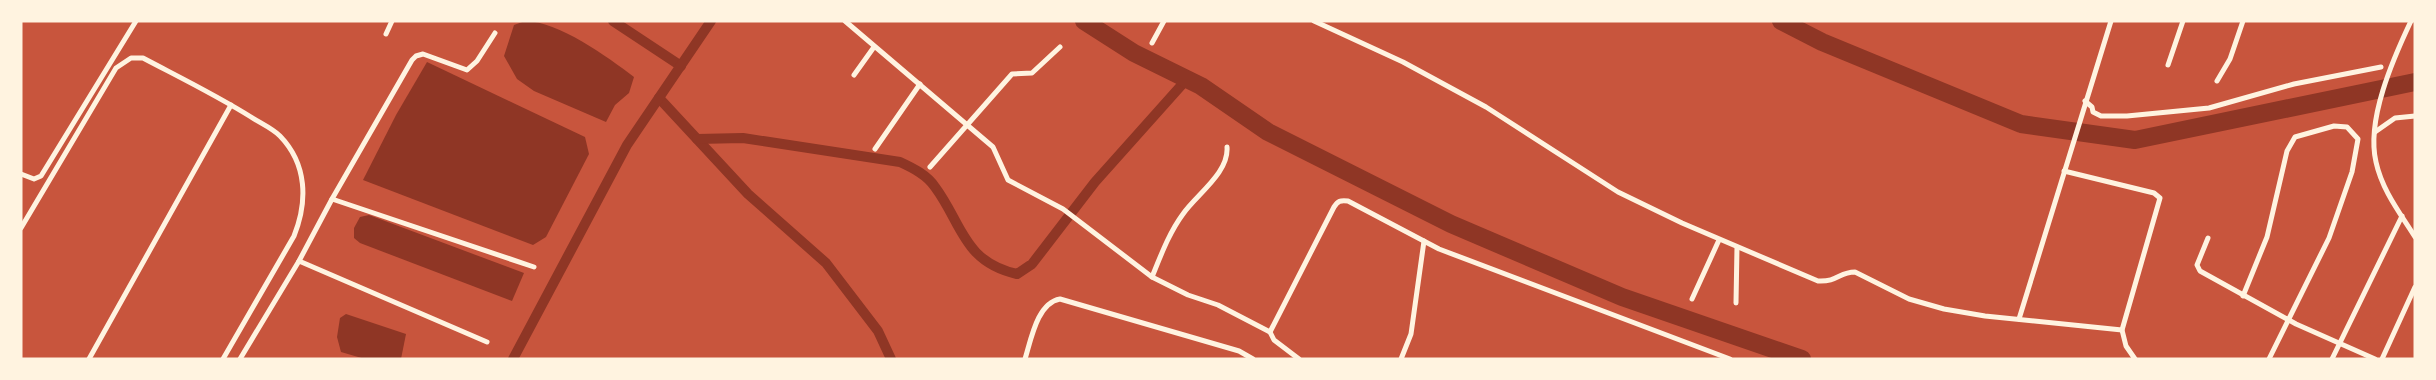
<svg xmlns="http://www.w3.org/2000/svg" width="2436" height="380" font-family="'DejaVu Sans',sans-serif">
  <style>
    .water { fill: #8f3625 }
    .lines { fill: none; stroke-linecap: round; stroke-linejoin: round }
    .canal { stroke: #8f3625; stroke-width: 10 }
    .river { stroke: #8f3625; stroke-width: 18 }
    .minor { stroke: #fff3e0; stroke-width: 5 }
  </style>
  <rect width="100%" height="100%" fill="#c8553d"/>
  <g class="water">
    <path d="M 525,21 C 558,21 608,57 634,77 L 629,93 L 615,105 L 606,122 L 534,91 L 517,79 L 504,56 L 514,25 Z"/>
    <path d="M 427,62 L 585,137 L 589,154 L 546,237 L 533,245 L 363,180 L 396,115 Z"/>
    <path d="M 369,215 L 524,273 L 512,301 L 360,243 L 354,238 L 354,228 L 360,217 Z"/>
    <path d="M 346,314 L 406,334 L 401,359 L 365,359 L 341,352 L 337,337 L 340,318 Z"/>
  </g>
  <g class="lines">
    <g class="canal">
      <path d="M 613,21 L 681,66"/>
      <path d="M 659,98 L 748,194 L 826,263 L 878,331 L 891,359"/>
      <path d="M 697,139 L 743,138 L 900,162 C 913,168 927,175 935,187 C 962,223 963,262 1017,274 L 1032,264 L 1095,182 L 1187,79"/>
      <path d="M 513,359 L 627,145 L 711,21"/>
    </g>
    <g class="river">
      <path d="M 1084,21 L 1134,53 L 1201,86 L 1268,132 L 1451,224 L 1622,297 L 1802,359"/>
      <path d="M 1781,21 L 1822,42 L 2021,124 L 2135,140 L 2415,82"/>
    </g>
    <g class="minor">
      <path d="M 845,21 L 993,147 L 1008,180 L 1063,209 L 1152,277 L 1188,295 L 1218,305 L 1270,332 L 1274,340 L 1299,359"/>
      <path d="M 1314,21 L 1403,62 L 1486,107 L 1618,192 L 1682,223 L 1818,281 C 1838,282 1839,272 1855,272 L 1909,299 L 1944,309 L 1985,316 L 2122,330"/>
      <path d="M 2411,21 C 2393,59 2366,120 2376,162 C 2382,190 2400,213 2415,237"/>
      <path d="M 386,34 L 392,21"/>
      <path d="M 1152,43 L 1164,21"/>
      <path d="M 2168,65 L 2183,21"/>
      <path d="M 854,75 L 874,47"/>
      <path d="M 2217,81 L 2230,59 L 2243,21"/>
      <path d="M 2085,101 L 2092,107 L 2093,112 L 2101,116 L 2127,116 L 2209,108 L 2294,84 L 2381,67"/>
      <path d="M 2375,132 L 2395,118 L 2415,116"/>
      <path d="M 875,149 L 920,84"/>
      <path d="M 930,167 L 1012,74 L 1032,73 L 1060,47"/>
      <path d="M 2064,171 L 2154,193 L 2160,198 L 2122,330 L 2126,346 L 2135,359"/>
      <path d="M 21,174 L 34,179 L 41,176 L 136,21"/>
      <path d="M 332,199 L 534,267"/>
      <path d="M 21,228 L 116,68 L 131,58 L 143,58 C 179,77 216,95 251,117 C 260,123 272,128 280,136 C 307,164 308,201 294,236 L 223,359"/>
      <path d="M 2208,238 L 2197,265 L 2200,271 L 2296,324 L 2375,359"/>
      <path d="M 299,261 L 487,342"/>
      <path d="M 1152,277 C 1161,255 1169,233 1183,214 C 1197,194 1229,173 1227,147"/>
      <path d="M 2243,296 L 2267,237 L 2287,151 L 2295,137 L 2334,126 L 2347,127 L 2358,139 L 2352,172 L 2329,238 L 2269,359"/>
      <path d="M 1692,299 L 1719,240"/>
      <path d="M 1736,303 L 1737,247"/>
      <path d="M 2019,319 L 2111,21"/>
      <path d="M 1270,332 L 1334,207 C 1338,201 1340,200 1348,201 L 1439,249 L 1730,359"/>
      <path d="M 89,359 L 231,105"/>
      <path d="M 240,359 L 299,261 L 332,199 L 412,60 L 416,56 L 423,54 L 467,70 L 477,61 L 495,33"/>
      <path d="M 1025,359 C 1031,340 1037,303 1060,299 L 1239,351 L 1253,359"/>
      <path d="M 1401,359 L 1411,334 L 1424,241"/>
      <path d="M 2332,359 L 2402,216"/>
      <path d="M 2382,359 L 2415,287"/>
    </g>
  </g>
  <rect width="2436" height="380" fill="none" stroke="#fff3e0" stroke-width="45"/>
</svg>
